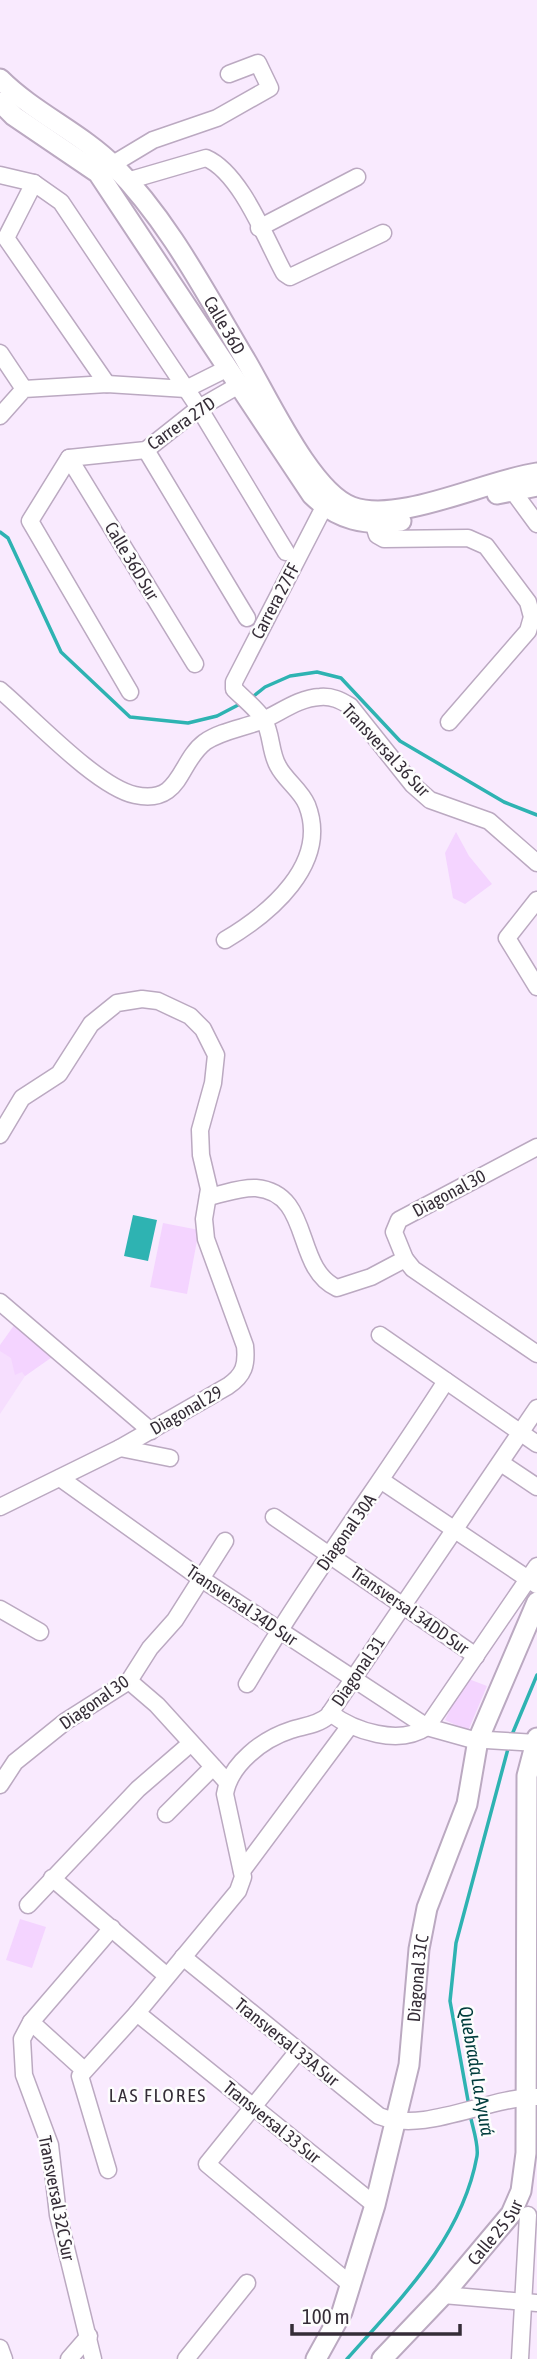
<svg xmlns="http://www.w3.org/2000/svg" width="537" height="2359" font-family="'Asap Condensed',sans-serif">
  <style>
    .built { fill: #f6defe }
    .green { fill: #f4d4ff }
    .water { fill: #2eb3b2 }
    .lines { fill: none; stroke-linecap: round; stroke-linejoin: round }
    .stream { stroke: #2eb3b2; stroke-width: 3.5 }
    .minor-casing { stroke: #bba9c1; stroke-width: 19 }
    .major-casing { stroke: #bba9c1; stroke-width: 23 }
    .minor { stroke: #fff; stroke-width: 16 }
    .major { stroke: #fff; stroke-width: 19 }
    .labels { text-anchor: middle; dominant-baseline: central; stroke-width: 5; stroke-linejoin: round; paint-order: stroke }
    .street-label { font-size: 18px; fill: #352d37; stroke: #fdfdfd }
    .water-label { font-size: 19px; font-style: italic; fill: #003c3c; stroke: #fdfdfd }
    .neighbourhood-label { font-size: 19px; letter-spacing: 2px; fill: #352d37; stroke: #fdfdfd }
  </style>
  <rect width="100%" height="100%" fill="#f9eafe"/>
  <path class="built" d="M 0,1345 L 52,1357 L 25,1376 L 0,1414 Z"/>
  <g class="green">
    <path d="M 456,832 L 469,856 L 492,884 L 465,904 L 453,898 L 445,853 Z"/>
    <path d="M 163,1223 L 199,1230 L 187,1294 L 150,1287 Z"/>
    <path d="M 15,1324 L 52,1357 L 25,1376 L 22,1372 L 15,1375 L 11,1358 L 0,1351 L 0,1345 Z"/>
    <path d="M 466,1678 L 487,1686 L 468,1731 L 445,1720 Z"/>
    <path d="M 20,1919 L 46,1927 L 32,1968 L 6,1960 Z"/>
  </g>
  <path class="water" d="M 133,1215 L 157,1220 L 148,1261 L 124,1256 Z"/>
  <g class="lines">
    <g class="stream">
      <path d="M 0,532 L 8,538 L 61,652 L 130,717 L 188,723 L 217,716 L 240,704"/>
      <path d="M 250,699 L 265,687 L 290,676 L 317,672 L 341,678 L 400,741 L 504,802 L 537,815"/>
      <path d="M 511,1737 L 537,1675"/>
      <path d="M 469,2106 L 450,2001 L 456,1943 L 509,1745"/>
      <path d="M 347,2359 C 400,2299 462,2239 477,2156 C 479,2144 472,2126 470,2114"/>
    </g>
    <defs>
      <g id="minor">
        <path d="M 113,164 L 153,140 L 217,118 L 270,88 L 258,63 L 229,74"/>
        <path d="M 0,175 L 34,183 L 61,202 L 199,408 L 286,552"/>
        <path d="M 127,181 L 206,158 C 241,173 266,240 284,273 L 290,277 L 383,233"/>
        <path d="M 34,183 L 6,238 L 107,384"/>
        <path d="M 259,228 L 357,177"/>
        <path d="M 0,353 L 24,389"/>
        <path d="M 0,416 L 24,389 L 107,384 L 186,389 L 228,368"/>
        <path d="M 146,450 L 247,618"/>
        <path d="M 69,458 L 195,664"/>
        <path d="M 512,490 L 537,524"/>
        <path d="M 374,525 L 377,535 L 384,539 L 468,538 L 486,546 L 528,602 L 532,617 L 528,631 L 449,722"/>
        <path d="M 0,690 C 32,717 97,787 135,795 C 182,805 178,762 205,742 C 221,731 243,728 261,721 C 280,713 298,698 320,697 C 332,696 340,700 350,706 L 413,785 L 430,800 L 489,821 L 537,863"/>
        <path d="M 130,692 L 30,521 L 69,458 L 146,450 L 199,408 L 239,385"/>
        <path d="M 537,900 L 507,938 L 537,987"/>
        <path d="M 225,940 C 269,914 330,864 307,805 C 301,790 285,780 278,766 C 270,752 272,735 264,720 C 257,709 244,699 234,689 L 234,682 L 324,507"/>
        <path d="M 0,1135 L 22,1098 L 59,1074 L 91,1024 L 117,1003 L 142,999 L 158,1001 L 190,1016 L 203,1029 L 216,1055 L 213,1083 L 200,1130 L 201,1155 L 209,1189 L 204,1219 L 206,1239 L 245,1346 C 247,1365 244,1375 228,1386 L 120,1448 L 0,1507"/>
        <path d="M 537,1147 L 399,1220 L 394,1232 L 405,1259 L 413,1269 L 537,1354"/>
        <path d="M 208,1197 C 224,1194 240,1187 256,1188 C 313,1193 293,1268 337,1288 L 371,1277 L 405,1259"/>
        <path d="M 0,1302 L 151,1431"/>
        <path d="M 380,1335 L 537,1444"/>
        <path d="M 120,1448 L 170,1458"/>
        <path d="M 501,1463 L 537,1487"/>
        <path d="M 60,1478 L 200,1578 L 427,1727 L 470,1739 L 537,1743"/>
        <path d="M 382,1481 L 537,1585"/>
        <path d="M 274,1517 L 476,1656"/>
        <path d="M 0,1609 L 40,1632"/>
        <path d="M 129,1681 L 157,1705 L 227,1782"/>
        <path d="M 247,1684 C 308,1580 381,1483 446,1381"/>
        <path d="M 330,1713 C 354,1731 399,1746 427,1727 L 537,1566"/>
        <path d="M 0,1785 L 15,1762 L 66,1721 L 129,1681 L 150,1648 L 175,1620 L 225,1541"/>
        <path d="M 166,1814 L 213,1767"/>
        <path d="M 242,1871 L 349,1727"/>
        <path d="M 52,1878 L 167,1976"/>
        <path d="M 28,1905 L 138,1789 L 190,1744"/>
        <path d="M 183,1957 L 379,2116 C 426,2134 487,2097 537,2097"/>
        <path d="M 137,2013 L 375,2205"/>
        <path d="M 31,2022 L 84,2070"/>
        <path d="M 298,2051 L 207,2164 L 350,2284"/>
        <path d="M 108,2170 L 80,2076 L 137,2013 L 238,1891 L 243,1877 L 225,1794 C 230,1764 263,1739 291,1730 C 303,1726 318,1725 328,1716 L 537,1408"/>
        <path d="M 443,2295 L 537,2303"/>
        <path d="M 0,2348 L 4,2359"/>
        <path d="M 69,2359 L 89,2336"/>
        <path d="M 93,2359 L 58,2215 L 50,2145 L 24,2075 L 22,2039 L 31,2022 L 112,1928"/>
        <path d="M 186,2359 L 247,2283"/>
        <path d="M 520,2359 L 528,2215"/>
      </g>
      <g id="major">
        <path id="s1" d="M 0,79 C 34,113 81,133 114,166 C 167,219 204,290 242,354 C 266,393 310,492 352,507 C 400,524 484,481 537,473"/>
        <path d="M 0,102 L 14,116 L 98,173 L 312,495 C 338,520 365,526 401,521"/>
        <path d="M 497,494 L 537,486"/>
        <path id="s2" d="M 316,2359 L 342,2312 L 375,2205 L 409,2065 L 419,1949 L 427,1908 L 467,1804 L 478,1740 L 537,1602"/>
        <path id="s3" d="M 382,2359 L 443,2295 L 511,2214 L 521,2191 L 526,2153 L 527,1776 L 537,1738"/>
      </g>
    </defs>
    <use href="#minor" class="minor-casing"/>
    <use href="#major" class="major-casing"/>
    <use href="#minor" class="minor"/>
    <use href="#major" class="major"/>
  </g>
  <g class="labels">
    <g class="street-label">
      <text stroke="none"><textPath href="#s1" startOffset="338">Calle 36D</textPath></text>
      <text transform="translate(181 423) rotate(-35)">Carrera 27D</text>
      <text transform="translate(132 561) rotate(59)">Calle 36D Sur</text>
      <text transform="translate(275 601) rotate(-62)">Carrera 27FF</text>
      <text transform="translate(386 750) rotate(47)">Transversal 36 Sur</text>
      <text transform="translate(449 1193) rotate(-28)">Diagonal 30</text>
      <text transform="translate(186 1410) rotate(-30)">Diagonal 29</text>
      <text transform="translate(346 1532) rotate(-55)">Diagonal 30A</text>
      <text transform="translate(242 1605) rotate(34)">Transversal 34D Sur</text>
      <text transform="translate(410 1610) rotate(35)">Transversal 34DD Sur</text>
      <text transform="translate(358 1671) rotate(-56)">Diagonal 31</text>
      <text transform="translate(94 1702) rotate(-35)">Diagonal 30</text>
      <text stroke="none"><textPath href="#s2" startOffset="397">Diagonal 31C</textPath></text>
      <text transform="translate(287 2042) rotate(39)">Transversal 33A Sur</text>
      <text transform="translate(272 2122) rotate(39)">Transversal 33 Sur</text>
      <text transform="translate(57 2198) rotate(79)">Transversal 32C Sur</text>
      <text stroke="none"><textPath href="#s3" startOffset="170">Calle 25 Sur</textPath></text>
    </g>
    <g class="water-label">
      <text transform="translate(477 2071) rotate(80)">Quebrada La Ayurá</text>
    </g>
    <g class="neighbourhood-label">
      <text x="158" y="2095">LAS FLORES</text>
    </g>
  </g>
  <path d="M292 2324v10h168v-10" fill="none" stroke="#352d37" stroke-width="3.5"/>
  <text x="302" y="2324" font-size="21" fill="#352d37" stroke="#fdfdfd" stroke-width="5" paint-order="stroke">100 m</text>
</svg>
